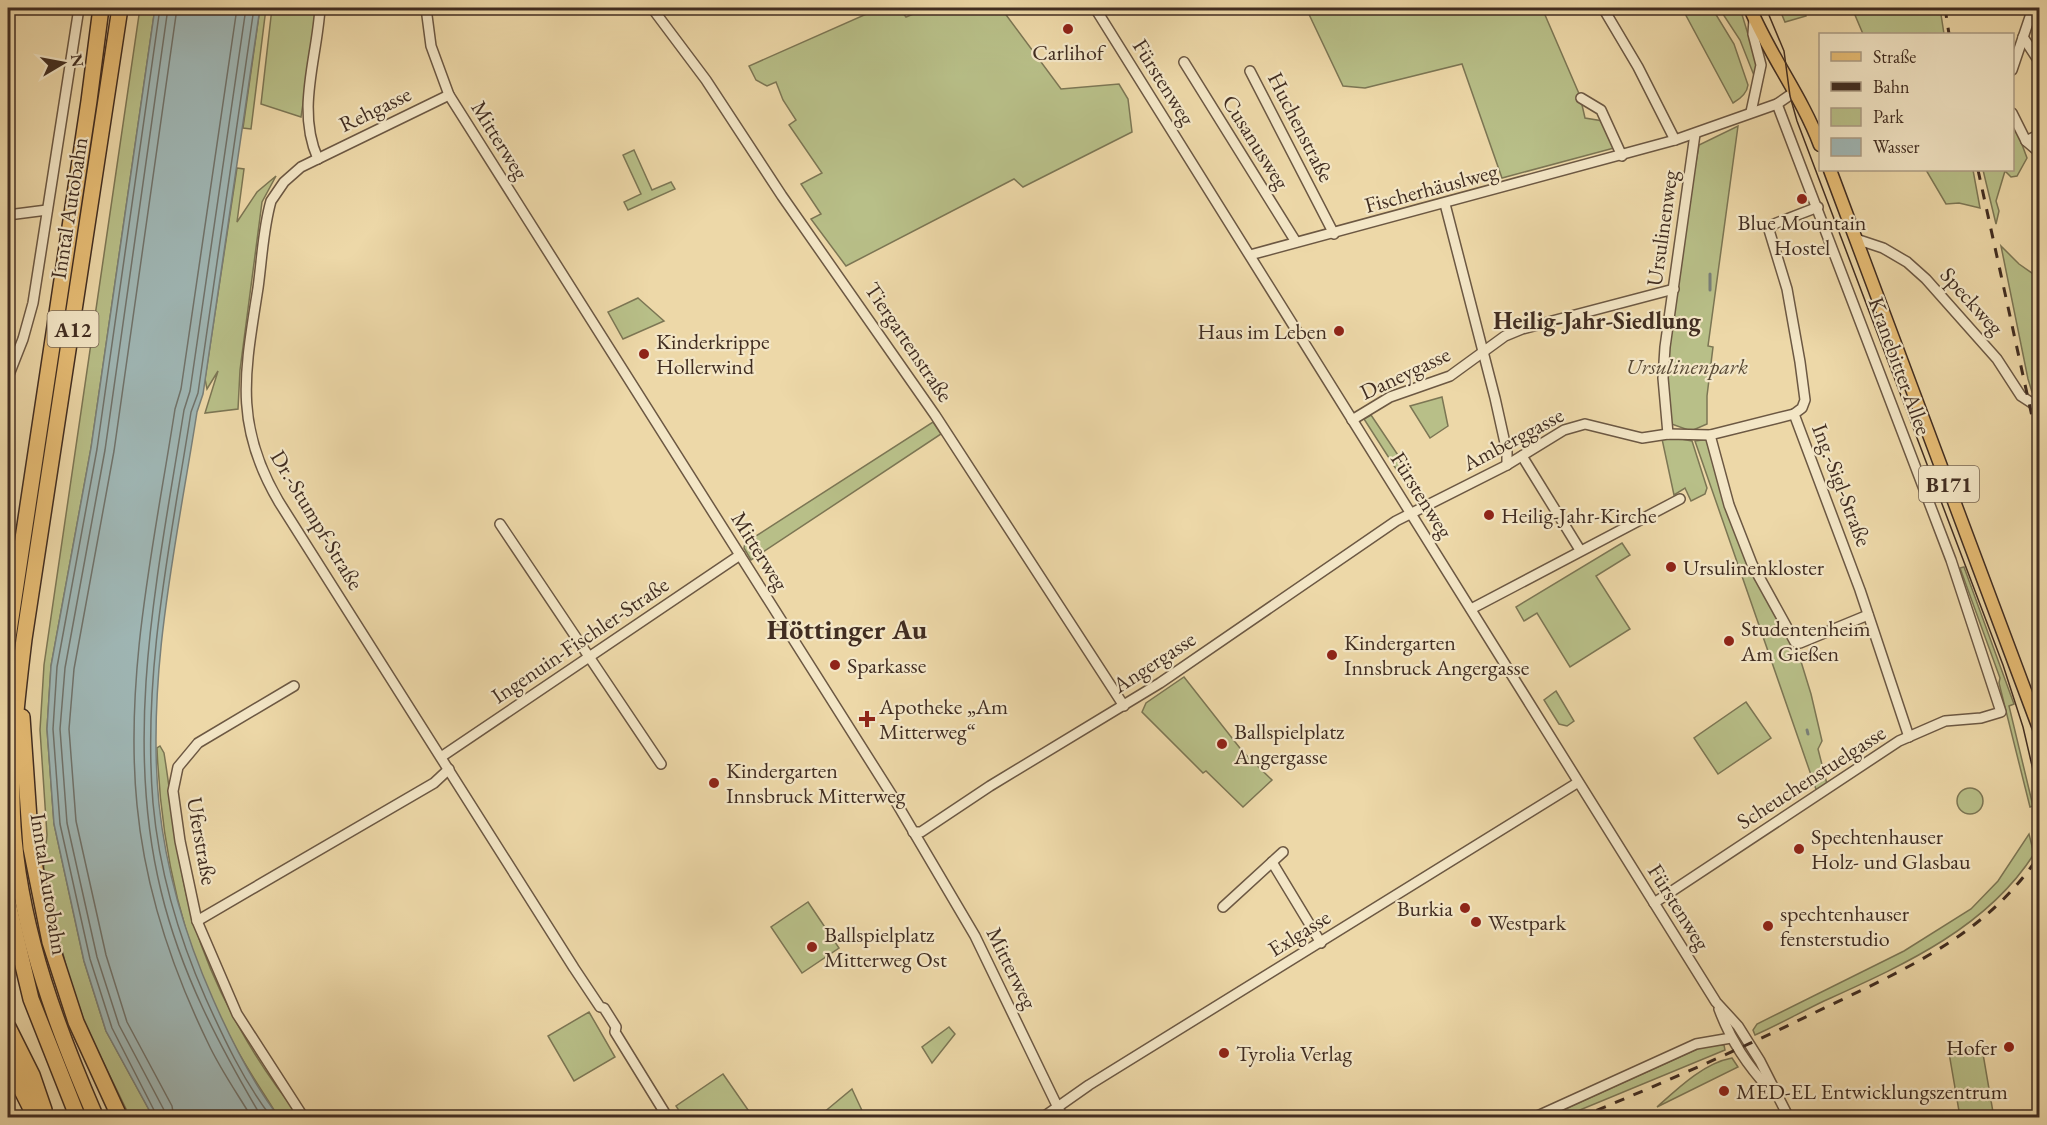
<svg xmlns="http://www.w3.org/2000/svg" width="2047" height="1125" font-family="'EB Garamond',serif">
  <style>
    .green { fill: #b8bf88; stroke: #7c7654; stroke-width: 1.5 }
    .water { fill: #9fb6b4; stroke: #797f79; stroke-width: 1.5 }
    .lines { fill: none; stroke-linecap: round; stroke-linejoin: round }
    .shore { stroke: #70726a; stroke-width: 1.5 }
    .stream { stroke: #797f79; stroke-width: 3 }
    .minor-casing { stroke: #6c5843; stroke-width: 12 }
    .major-casing { stroke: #412d21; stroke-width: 15 }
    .highway-casing { stroke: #412d21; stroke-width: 18 }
    .minor { stroke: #f3e6c6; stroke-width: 9 }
    .major { stroke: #e6bc74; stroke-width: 12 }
    .highway { stroke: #e6bc74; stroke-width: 15 }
    .tram { stroke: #412d21; stroke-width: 1.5 }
    .rail { stroke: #412d21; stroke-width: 3; stroke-dasharray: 10 10; stroke-linecap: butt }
    .poi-dot { fill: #8f2418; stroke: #f3e6c6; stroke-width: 2 }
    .labels { text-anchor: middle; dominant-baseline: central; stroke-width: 4.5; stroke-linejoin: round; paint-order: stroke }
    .shield { fill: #f3e6c6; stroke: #766452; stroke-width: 1.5 }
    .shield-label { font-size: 21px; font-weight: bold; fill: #412d21 }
    .poi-label { font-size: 22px; fill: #412d21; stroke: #f3e6c6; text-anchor: start }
    .street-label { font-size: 22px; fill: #412d21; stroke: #f3e6c6 }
    .park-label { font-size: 22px; font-style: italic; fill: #594a36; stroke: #f3e6c6 }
    .neighbourhood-label { font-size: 24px; font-weight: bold; fill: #412d21; stroke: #f3e6c6 }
    .district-label { font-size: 28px; font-weight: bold; fill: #412d21; stroke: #f3e6c6 }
  </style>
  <rect width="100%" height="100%" fill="#edd8a8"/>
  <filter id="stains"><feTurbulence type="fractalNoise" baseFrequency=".00333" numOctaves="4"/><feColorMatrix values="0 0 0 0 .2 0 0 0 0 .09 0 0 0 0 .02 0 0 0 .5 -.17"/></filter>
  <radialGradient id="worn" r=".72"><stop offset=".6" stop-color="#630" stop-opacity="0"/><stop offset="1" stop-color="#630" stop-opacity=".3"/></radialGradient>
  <g class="green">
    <path d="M 140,8 L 155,8 L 91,448 L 51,666 L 47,729 L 54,824 L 84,961 L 106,1031 L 153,1117 L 130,1117 L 86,1027 L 68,974 L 43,874 L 47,835 L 40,730 L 44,665 Z"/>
    <path d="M 260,8 L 266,8 L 251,129 L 243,128 Z"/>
    <path d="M 272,8 L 317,8 L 301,117 L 261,104 Z"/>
    <path d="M 880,8 L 899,8 L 906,17 L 928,8 L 1001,8 L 1061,89 L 1119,84 L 1128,99 L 1132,132 L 1023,187 L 1014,179 L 846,266 L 811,219 L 821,214 L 801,184 L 822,173 L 789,125 L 796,120 L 783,100 L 776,82 L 767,86 L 756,80 L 749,66 Z"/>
    <path d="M 1306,8 L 1542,8 L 1580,96 L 1585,118 L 1603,121 L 1614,148 L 1502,178 L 1462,64 L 1365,88 L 1343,86 Z"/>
    <path d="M 1682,8 L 1712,8 L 1734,44 L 1748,85 C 1747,94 1740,99 1733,103 Z"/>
    <path d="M 1719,8 L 1740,8 L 1758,67 L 1755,78 L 1740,40 Z"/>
    <path d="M 1779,8 L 1804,8 L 1806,16 L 1785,22 Z"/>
    <path d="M 1855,8 L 1940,8 L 1944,34 L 1863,34 L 1855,15 Z"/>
    <path d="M 1738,126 L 1708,346 L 1713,347 L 1707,396 L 1707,424 L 1691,431 L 1666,422 C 1659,330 1683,236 1699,145 Z"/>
    <path d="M 2013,128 L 2017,131 L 2027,158 L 2017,176 L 2011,177 L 2005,171 L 1996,201 L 1999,211 L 1996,224 L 1983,170 L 2012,170 Z"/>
    <path d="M 634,150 L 652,190 L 671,182 L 675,189 L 628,210 L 624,202 L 641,194 L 623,155 Z"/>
    <path d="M 237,168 L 244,169 L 237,222 L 257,192 L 276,176 L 262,202 L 240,370 L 238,409 L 205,413 L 218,371 L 207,389 L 205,379 Z"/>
    <path d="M 1926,170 L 1973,170 L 1980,208 L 1959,203 L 1946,204 Z"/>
    <path d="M 2001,246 L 2019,264 L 2039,278 L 2039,399 L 2032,392 L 2028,379 Z"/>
    <path d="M 638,298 L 664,321 L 623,339 L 608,312 Z"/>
    <path d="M 1442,397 L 1448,426 L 1430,438 L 1410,406 Z"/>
    <path d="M 1371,415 L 1406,467 L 1398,472 L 1364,419 Z"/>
    <path d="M 933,422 L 941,434 L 751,560 L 744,548 L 745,543 Z"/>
    <path d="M 1676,438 L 1692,441 L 1707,488 L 1705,494 L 1691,501 L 1685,488 L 1674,495 L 1662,439 Z"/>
    <path d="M 1709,439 L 1751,564 L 1795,642 L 1811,694 L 1822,741 L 1818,749 L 1828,788 L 1818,795 L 1695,441 Z"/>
    <path d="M 1622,543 L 1630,555 L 1596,576 L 1630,629 L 1570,667 L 1537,613 L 1524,621 L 1516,607 Z"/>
    <path d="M 1964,567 L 2014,704 L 2009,706 L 2033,806 L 2030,807 L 1999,683 L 2000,678 L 1960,568 Z"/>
    <path d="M 1184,677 L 1243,752 L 1272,780 L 1243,807 L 1206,771 L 1203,773 L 1142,712 L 1146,703 Z"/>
    <path d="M 1556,691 L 1574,721 L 1567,726 L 1559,724 L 1544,700 Z"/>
    <path d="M 1746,702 L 1771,738 L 1718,774 L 1694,738 Z"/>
    <path d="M 160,746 L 164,753 C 173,808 177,866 193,920 C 214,990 254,1061 300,1117 L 279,1117 L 274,1110 C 259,1086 242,1061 229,1035 C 182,947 161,847 157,748 Z"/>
    <circle cx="1970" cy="801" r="13"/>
    <path d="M 2029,834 L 2034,854 C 1986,929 1901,966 1824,1001 C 1801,1012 1776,1026 1755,1035 L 1753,1030 L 1757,1024 L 1904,951 L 1971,909 L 1998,881 Z"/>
    <path d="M 808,902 L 839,948 L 802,973 L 771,927 Z"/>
    <path d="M 589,1012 L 615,1057 L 574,1081 L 548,1036 Z"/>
    <path d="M 949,1027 L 955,1034 L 932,1063 L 922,1047 Z"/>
    <path d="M 1706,1045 L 1724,1045 L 1725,1050 L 1563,1117 L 1545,1118 Z"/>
    <path d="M 1982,1048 L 1993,1112 L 1960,1117 L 1949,1053 Z"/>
    <path d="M 1732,1058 L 1738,1067 L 1657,1107 C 1678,1088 1704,1063 1732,1058 Z"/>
    <path d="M 723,1074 L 753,1117 L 683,1117 L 676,1106 Z"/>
    <path d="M 852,1089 L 865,1117 L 826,1117 L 823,1113 Z"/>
  </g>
  <path class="water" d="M 155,8 L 260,8 L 203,394 L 197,412 C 177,540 146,674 159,804 C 166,871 186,938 213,999 C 231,1040 252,1082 279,1117 L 153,1117 L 106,1031 L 84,961 L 54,824 L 47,729 L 51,666 L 91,448 Z"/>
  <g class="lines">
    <g class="shore">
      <path d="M 237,8 L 181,389 L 175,409 C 155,539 124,673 137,805 C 145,888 172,969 208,1043 C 220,1069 237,1093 252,1118"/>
      <path d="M 246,8 L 190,391 L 184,410 C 159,569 122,732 161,891 C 181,974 219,1045 262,1118"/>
      <path d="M 254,8 L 198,393 L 191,412 C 171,540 142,672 153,803 C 159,869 179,938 206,999 C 224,1039 244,1082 272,1118"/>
      <path d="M 158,1118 L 112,1028 L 90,959 L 60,824 L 53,729 L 57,667 L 97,449 L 160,8"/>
      <path d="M 165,1118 L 164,1110 L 119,1025 L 97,957 L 67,823 L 60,729 L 65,668 L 105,450 L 168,8"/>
      <path d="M 174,1118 L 172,1106 L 127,1022 L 106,955 L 76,821 L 69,729 L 74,669 L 114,451 L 177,8"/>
    </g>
    <g class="stream">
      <path d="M 1680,8 L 1681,10"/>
      <path d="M 1710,290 L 1710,274"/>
      <path d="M 1807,730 L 1808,734"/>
    </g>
    <defs>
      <g id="minor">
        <path d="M 426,8 L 431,46 L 449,95 L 893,797 L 975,936 L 1063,1118"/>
        <path d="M 652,8 L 706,80 L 782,196 L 935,415 L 1124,706"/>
        <path d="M 1095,8 L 1716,1002 L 1738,1026 L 1760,1061 L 1789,1118"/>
        <path d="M 1603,8 L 1638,67 L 1675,140"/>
        <path d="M 2023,37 L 2040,63"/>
        <path d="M 1184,62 L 1296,242"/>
        <path d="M 2012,70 L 2033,8"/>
        <path d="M 1250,71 L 1334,234"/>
        <path d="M 449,95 L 301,167 L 284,182 L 271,201 C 263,229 262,259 258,288 C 245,372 233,424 279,502 L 574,968 L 600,1007 L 604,1008 L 616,1027 L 615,1032 L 668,1118"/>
        <path d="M 1581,98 L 1601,110 L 1622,156"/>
        <path d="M 1751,112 L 1761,65 L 1753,34 L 1754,19"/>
        <path d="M 2012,113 L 2026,141 L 2040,153"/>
        <path d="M 2026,141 L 2034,137 L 2040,138"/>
        <path d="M 318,159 C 296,110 317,59 320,8"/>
        <path d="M 1445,204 L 1495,398 L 1507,452 L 1507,465"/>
        <path d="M 1818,207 L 1774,224 L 1769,230 L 1787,289 L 1800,362 L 1805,400 L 1802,408 L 1794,414 L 1860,590 L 1909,737"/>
        <path d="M 8,215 L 47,210"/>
        <path d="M 1856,239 L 1883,248 L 1907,262 L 1926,279 L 1997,359 L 2021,396 L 2038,407 L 2040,411"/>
        <path d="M 1250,255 L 1675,140 L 1777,104 L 1793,93"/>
        <path d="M 8,377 L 23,339 L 33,303 L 79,8"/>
        <path d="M 1794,414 L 1710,435 L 1729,505 L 1752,564 L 1795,642 L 1800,643 L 1868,615"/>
        <path d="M 1352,420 L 1390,397 L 1450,376 L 1505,336 L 1522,329 L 1674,289"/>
        <path d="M 1668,434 L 1663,378 L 1665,347 L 1695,134"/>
        <path d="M 1522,456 L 1580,550"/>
        <path d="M 500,524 L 661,764"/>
        <path d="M 1471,609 L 1680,499"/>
        <path d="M 294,686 L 198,743 L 178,767 L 173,791 L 180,841 L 197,921 L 237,1014 L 304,1118"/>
        <path d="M 441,757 L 740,555"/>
        <path d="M 913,832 L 921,832 L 990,786 L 1160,683 L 1396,521 L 1507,465 L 1564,430 L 1585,424 L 1642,438 L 1668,434 L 1710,435"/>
        <path d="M 1272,862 L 1321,943"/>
        <path d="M 1654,903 L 1899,741 L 1945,721 L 1981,718 L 2001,712 L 1951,560 L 1777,104"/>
        <path d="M 1223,907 L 1283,852"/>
        <path d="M 197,921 L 434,783 L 449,769"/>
        <path d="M 1719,1009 C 1731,1041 1747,1065 1770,1090"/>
        <path d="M 1042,1118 L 1089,1085 L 1577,783"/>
        <path d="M 1533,1118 L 1696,1044 L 1731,1038"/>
      </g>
      <g id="major">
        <path d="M 1750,8 C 1770,56 1802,97 1820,145"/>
        <path d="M 1830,170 L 2040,731"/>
        <path d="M 8,1055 L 47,1118"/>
        <path d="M 8,1075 L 19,1088 L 34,1118"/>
      </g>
      <g id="highway">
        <path d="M 8,638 L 89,101 L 101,8"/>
        <path d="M 22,717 L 31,848 L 50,942 L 76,1022 L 120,1118"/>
        <path d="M 8,903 L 31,999 L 78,1118"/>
        <path d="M 8,1027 L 32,1075 L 44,1110"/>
        <path d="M 96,1118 C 57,1028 23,937 14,839 C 8,772 16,705 24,639 L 120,8"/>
      </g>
    </defs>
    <use href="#minor" class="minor-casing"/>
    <use href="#major" class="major-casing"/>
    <use href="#highway" class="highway-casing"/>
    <use href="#minor" class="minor"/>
    <use href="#major" class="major"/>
    <use href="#highway" class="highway"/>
    <path class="tram" d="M 1766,8 L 1784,51 L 1790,96 L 1797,121 L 2003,665 L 2023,727 L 2040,800"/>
    <g class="rail">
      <path d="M 1945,8 L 1949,34"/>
      <path d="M 1978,170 L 2040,453"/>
      <path d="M 1578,1118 C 1659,1085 1738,1050 1816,1012 C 1901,971 1987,936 2040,854"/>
    </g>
  </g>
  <g class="poi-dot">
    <circle cx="1068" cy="29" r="6"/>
    <circle cx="1802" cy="199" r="6"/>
    <circle cx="1339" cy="331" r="6"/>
    <circle cx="644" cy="354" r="6"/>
    <circle cx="1489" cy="515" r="6"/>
    <circle cx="1671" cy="567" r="6"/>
    <circle cx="1729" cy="641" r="6"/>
    <circle cx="1332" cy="655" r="6"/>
    <circle cx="835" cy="665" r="6"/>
    <path d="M864 710h6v6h6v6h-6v6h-6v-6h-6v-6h6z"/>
    <circle cx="1222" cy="744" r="6"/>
    <circle cx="714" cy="783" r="6"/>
    <circle cx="1799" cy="849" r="6"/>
    <circle cx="1465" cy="908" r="6"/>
    <circle cx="1476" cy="922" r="6"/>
    <circle cx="1768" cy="926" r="6"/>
    <circle cx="812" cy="947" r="6"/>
    <circle cx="2009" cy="1047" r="6"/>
    <circle cx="1224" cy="1053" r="6"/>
    <circle cx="1724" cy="1091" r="6"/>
  </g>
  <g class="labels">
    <g class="shield">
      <rect x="47.5" y="311" width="51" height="36" rx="4.5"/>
      <rect x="1919" y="466" width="60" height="36" rx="4.5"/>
    </g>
    <g class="shield-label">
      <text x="73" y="329">A12</text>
      <text x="1949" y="484">B171</text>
    </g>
    <g class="poi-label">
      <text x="1068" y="52" text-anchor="middle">Carlihof</text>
      <text x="1802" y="222" text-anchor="middle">Blue Mountain<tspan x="1802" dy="25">Hostel</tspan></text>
      <text x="1327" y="331" text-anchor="end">Haus im Leben</text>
      <text x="656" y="341">Kinderkrippe<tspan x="656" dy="25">Hollerwind</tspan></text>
      <text x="1501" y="515">Heilig-Jahr-Kirche</text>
      <text x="1683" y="567">Ursulinenkloster</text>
      <text x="1741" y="628">Studentenheim<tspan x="1741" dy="25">Am Gießen</tspan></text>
      <text x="1344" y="642">Kindergarten<tspan x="1344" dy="25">Innsbruck Angergasse</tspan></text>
      <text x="847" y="665">Sparkasse</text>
      <text x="879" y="706">Apotheke „Am<tspan x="879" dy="25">Mitterweg“</tspan></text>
      <text x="1234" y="731">Ballspielplatz<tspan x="1234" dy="25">Angergasse</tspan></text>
      <text x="726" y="770">Kindergarten<tspan x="726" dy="25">Innsbruck Mitterweg</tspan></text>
      <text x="1811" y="836">Spechtenhauser<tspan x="1811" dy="25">Holz- und Glasbau</tspan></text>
      <text x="1453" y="908" text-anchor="end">Burkia</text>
      <text x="1780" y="913">spechtenhauser<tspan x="1780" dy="25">fensterstudio</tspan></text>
      <text x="1488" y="922">Westpark</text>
      <text x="824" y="934">Ballspielplatz<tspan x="824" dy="25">Mitterweg Ost</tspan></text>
      <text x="1997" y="1047" text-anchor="end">Hofer</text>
      <text x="1236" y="1053">Tyrolia Verlag</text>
      <text x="1736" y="1091">MED-EL Entwicklungszentrum</text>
    </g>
    <g class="street-label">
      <text transform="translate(1164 82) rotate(58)">Fürstenweg</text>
      <text transform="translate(375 109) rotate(-26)">Rehgasse</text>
      <text transform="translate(1301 127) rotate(63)">Huchenstraße</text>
      <text transform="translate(500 140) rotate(58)">Mitterweg</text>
      <text transform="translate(1256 142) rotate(58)">Cusanusweg</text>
      <text transform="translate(1431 188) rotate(-15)">Fischerhäuslweg</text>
      <text transform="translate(69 208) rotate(-81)">Inntal Autobahn</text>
      <text transform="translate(1662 228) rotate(-82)">Ursulinenweg</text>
      <text transform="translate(1972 301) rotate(48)">Speckweg</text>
      <text transform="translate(909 342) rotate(56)">Tiergartenstraße</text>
      <text transform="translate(1900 366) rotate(70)">Kranebitter Allee</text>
      <text transform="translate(1405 373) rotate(-25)">Daneygasse</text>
      <text transform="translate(1513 439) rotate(-28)">Amberggasse</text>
      <text transform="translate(1842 485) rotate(69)">Ing.-Sigl-Straße</text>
      <text transform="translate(1422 495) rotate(58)">Fürstenweg</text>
      <text transform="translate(317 520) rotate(59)">Dr.-Stumpf-Straße</text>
      <text transform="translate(760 551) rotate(58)">Mitterweg</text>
      <text transform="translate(580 640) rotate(-34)">Ingenuin-Fischler-Straße</text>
      <text transform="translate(1154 662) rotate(-33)">Angergasse</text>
      <text transform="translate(1811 777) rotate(-33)">Scheuchenstuelgasse</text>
      <text transform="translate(202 841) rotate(80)">Uferstraße</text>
      <text transform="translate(49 884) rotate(81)">Inntal Autobahn</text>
      <text transform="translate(1679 907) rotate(58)">Fürstenweg</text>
      <text transform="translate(1299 933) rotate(-32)">Exlgasse</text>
      <text transform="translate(1012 968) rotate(64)">Mitterweg</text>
    </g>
    <g class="park-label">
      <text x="1687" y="366">Ursulinenpark</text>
    </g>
    <g class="neighbourhood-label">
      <text x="1597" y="320">Heilig-Jahr-Siedlung</text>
    </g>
    <g class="district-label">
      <text x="847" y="629">Höttinger Au</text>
    </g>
  </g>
  <rect width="2047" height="1125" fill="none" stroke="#edd8a8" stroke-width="30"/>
  <rect x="9" y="9" width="2029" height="1107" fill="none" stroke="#412d21" stroke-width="3"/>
  <rect x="15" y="15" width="2017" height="1095" fill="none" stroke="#412d21" stroke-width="1.5"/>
  <rect x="1819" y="33" width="195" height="138" fill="#f3e6c6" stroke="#ac9c84" stroke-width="1.5"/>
  <rect x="1831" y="52" width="30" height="9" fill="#e6bc74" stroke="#ac9c84" stroke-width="1.5"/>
  <text x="1873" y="63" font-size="18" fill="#412d21">Straße</text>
  <rect x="1831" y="82" width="30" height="9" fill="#412d21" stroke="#ac9c84" stroke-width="1.5"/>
  <text x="1873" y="93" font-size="18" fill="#412d21">Bahn</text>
  <rect x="1831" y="108" width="30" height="18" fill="#b8bf88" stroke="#ac9c84" stroke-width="1.5"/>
  <text x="1873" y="123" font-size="18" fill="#412d21">Park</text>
  <rect x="1831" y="138" width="30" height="18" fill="#9fb6b4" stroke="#ac9c84" stroke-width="1.5"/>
  <text x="1873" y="153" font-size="18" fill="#412d21">Wasser</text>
  <g transform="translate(63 63) rotate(80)" stroke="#f3e6c6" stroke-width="4.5" paint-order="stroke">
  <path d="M0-4.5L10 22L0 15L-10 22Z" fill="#412d21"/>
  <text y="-9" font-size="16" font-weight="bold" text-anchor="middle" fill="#412d21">N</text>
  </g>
  <rect width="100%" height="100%" filter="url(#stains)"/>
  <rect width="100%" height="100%" fill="url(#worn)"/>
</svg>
